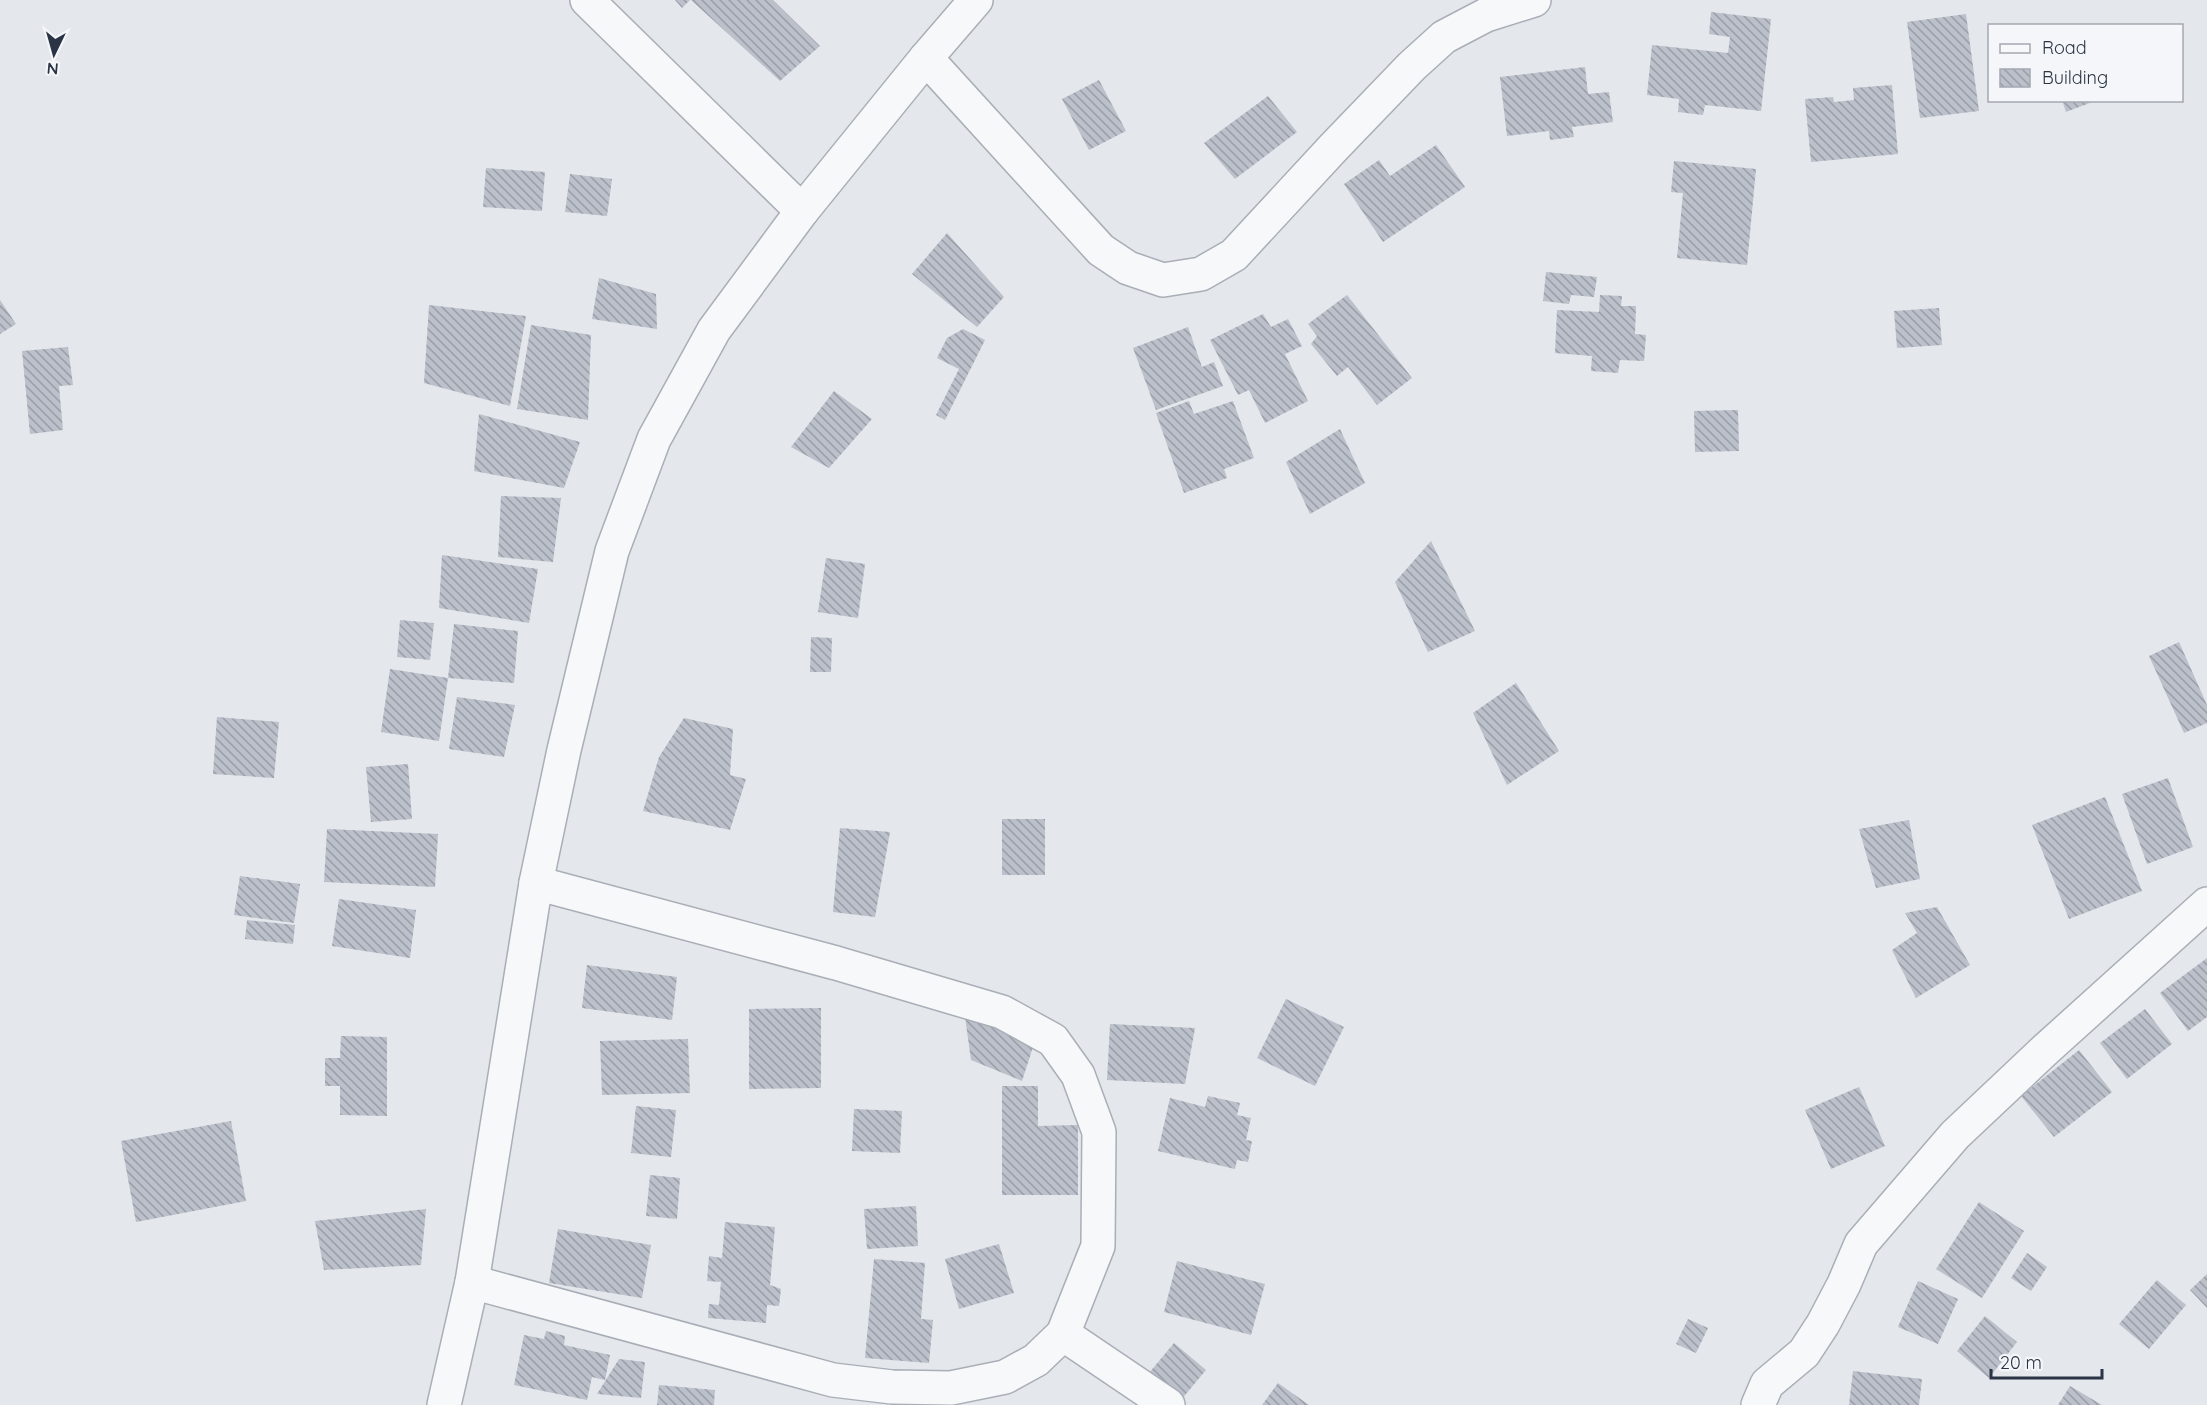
<svg xmlns="http://www.w3.org/2000/svg" width="2207" height="1405" font-family="Quicksand,sans-serif">
  <style>
    .building { fill: url(#building-back-hatch) }
    .lines { fill: none; stroke-linecap: round; stroke-linejoin: round }
    .minor-casing { stroke: #a9aeb7; stroke-width: 36 }
    .minor { stroke: #f7f8fa; stroke-width: 33 }
  </style>
  <defs>
    <pattern id="building-back-hatch" width="6" height="6" patternUnits="userSpaceOnUse" patternTransform="scale(1.5)"><rect width="6" height="6" fill="#bbc0ca"/><path d="M-1 5l2 2M0 0l6 6M5-1l2 2" fill="none" stroke="#989da6"/></pattern>
  </defs>
  <rect width="100%" height="100%" fill="#e4e7ec"/>
  <g class="building">
    <path d="M 675,0 L 690,0 L 682,8 Z"/>
    <path d="M 691,0 L 773,0 L 820,46 L 780,81 Z"/>
    <path d="M 1711,12 L 1771,19 L 1761,111 L 1705,105 L 1703,115 L 1678,112 L 1679,99 L 1647,95 L 1652,45 L 1728,53 L 1730,37 L 1709,34 Z"/>
    <path d="M 1966,14 L 1979,111 L 1920,118 L 1907,22 Z"/>
    <path d="M 1585,67 L 1588,94 L 1609,92 L 1613,122 L 1572,127 L 1574,137 L 1550,140 L 1549,131 L 1507,136 L 1500,77 Z"/>
    <path d="M 1099,80 L 1126,131 L 1089,150 L 1062,99 Z"/>
    <path d="M 1892,85 L 1898,154 L 1811,162 L 1805,99 L 1833,97 L 1834,102 L 1854,100 L 1853,88 Z"/>
    <path d="M 1268,96 L 1297,132 L 1235,179 L 1204,143 Z"/>
    <path d="M 2062,100 L 2095,100 L 2095,101 L 2066,112 Z"/>
    <path d="M 1436,145 L 1465,187 L 1383,242 L 1344,184 L 1379,160 L 1390,176 Z"/>
    <path d="M 1674,161 L 1756,169 L 1747,265 L 1677,258 L 1683,193 L 1671,192 Z"/>
    <path d="M 486,168 L 545,172 L 542,211 L 483,207 Z"/>
    <path d="M 570,174 L 612,179 L 607,216 L 565,212 Z"/>
    <path d="M 947,233 L 1004,297 L 977,327 L 912,274 Z"/>
    <path d="M 1546,272 L 1597,277 L 1594,297 L 1571,295 L 1569,304 L 1543,301 Z"/>
    <path d="M 599,278 L 656,294 L 657,329 L 592,319 Z"/>
    <path d="M 1347,295 L 1412,378 L 1377,405 L 1348,367 L 1337,376 L 1311,344 L 1317,336 L 1308,324 Z"/>
    <path d="M 1600,295 L 1622,296 L 1621,306 L 1636,306 L 1635,334 L 1646,335 L 1644,361 L 1620,360 L 1618,373 L 1591,371 L 1592,356 L 1555,353 L 1557,310 L 1599,312 Z"/>
    <path d="M 0,300 L 16,324 L 0,334 Z"/>
    <path d="M 429,305 L 526,316 L 510,406 L 424,383 Z"/>
    <path d="M 1939,308 L 1942,345 L 1897,348 L 1894,311 Z"/>
    <path d="M 1263,314 L 1271,327 L 1288,319 L 1302,346 L 1285,354 L 1308,401 L 1265,423 L 1249,390 L 1238,395 L 1210,340 Z"/>
    <path d="M 531,325 L 591,335 L 588,420 L 517,409 Z"/>
    <path d="M 1188,327 L 1202,367 L 1214,362 L 1223,386 L 1156,410 L 1133,348 Z"/>
    <path d="M 963,329 L 985,340 L 945,420 L 936,415 L 959,369 L 937,358 L 947,338 Z"/>
    <path d="M 68,347 L 73,385 L 59,386 L 63,430 L 30,434 L 22,351 Z"/>
    <path d="M 834,391 L 872,419 L 829,468 L 791,447 Z"/>
    <path d="M 1189,401 L 1194,414 L 1233,401 L 1254,458 L 1224,469 L 1227,478 L 1184,493 L 1156,413 Z"/>
    <path d="M 1738,410 L 1739,451 L 1695,452 L 1694,411 Z"/>
    <path d="M 479,414 L 580,442 L 564,488 L 474,471 Z"/>
    <path d="M 1340,429 L 1365,483 L 1310,514 L 1286,462 Z"/>
    <path d="M 501,496 L 561,498 L 553,562 L 498,557 Z"/>
    <path d="M 1431,541 L 1475,631 L 1428,652 L 1395,582 Z"/>
    <path d="M 442,555 L 538,569 L 529,623 L 439,608 Z"/>
    <path d="M 826,558 L 865,564 L 858,618 L 818,612 Z"/>
    <path d="M 400,620 L 434,623 L 430,660 L 397,657 Z"/>
    <path d="M 454,624 L 518,631 L 514,683 L 448,678 Z"/>
    <path d="M 811,637 L 832,638 L 831,672 L 810,672 Z"/>
    <path d="M 2179,642 L 2207,705 L 2207,723 L 2184,733 L 2149,656 Z"/>
    <path d="M 390,669 L 448,678 L 439,741 L 381,732 Z"/>
    <path d="M 1516,683 L 1559,751 L 1507,785 L 1473,713 Z"/>
    <path d="M 457,697 L 515,705 L 504,757 L 449,749 Z"/>
    <path d="M 217,717 L 279,722 L 274,778 L 213,774 Z"/>
    <path d="M 684,718 L 733,729 L 730,775 L 746,779 L 730,830 L 643,811 L 659,757 Z"/>
    <path d="M 408,764 L 412,819 L 371,822 L 366,767 Z"/>
    <path d="M 2168,778 L 2193,847 L 2147,864 L 2122,794 Z"/>
    <path d="M 2105,797 L 2142,891 L 2069,919 L 2032,825 Z"/>
    <rect x="1002" y="819" width="43" height="56"/>
    <path d="M 1909,820 L 1920,879 L 1876,888 L 1859,829 Z"/>
    <path d="M 840,828 L 890,832 L 875,917 L 833,912 Z"/>
    <path d="M 327,829 L 438,834 L 435,887 L 324,882 Z"/>
    <path d="M 240,876 L 300,884 L 294,923 L 234,915 Z"/>
    <path d="M 339,899 L 416,910 L 410,958 L 332,946 Z"/>
    <path d="M 1937,907 L 1970,965 L 1916,998 L 1892,950 L 1917,933 L 1905,913 Z"/>
    <path d="M 247,920 L 295,925 L 293,944 L 245,939 Z"/>
    <path d="M 2207,958 L 2207,1017 L 2188,1031 L 2160,993 Z"/>
    <path d="M 587,965 L 677,977 L 672,1020 L 582,1008 Z"/>
    <path d="M 1286,999 L 1344,1027 L 1315,1086 L 1257,1058 Z"/>
    <path d="M 821,1008 L 821,1088 L 749,1089 L 749,1009 Z"/>
    <path d="M 964,1009 L 1034,1044 L 1022,1081 L 971,1060 Z"/>
    <path d="M 2145,1009 L 2172,1044 L 2127,1079 L 2100,1043 Z"/>
    <path d="M 1110,1024 L 1195,1028 L 1185,1084 L 1107,1080 Z"/>
    <path d="M 341,1036 L 387,1037 L 387,1116 L 340,1115 L 340,1086 L 325,1086 L 325,1058 L 340,1058 Z"/>
    <path d="M 688,1039 L 690,1093 L 602,1095 L 600,1041 Z"/>
    <path d="M 2079,1050 L 2112,1092 L 2054,1137 L 2021,1096 Z"/>
    <path d="M 1002,1086 L 1038,1086 L 1038,1126 L 1078,1125 L 1078,1195 L 1002,1195 Z"/>
    <path d="M 1859,1087 L 1885,1146 L 1831,1169 L 1805,1110 Z"/>
    <path d="M 1208,1096 L 1240,1103 L 1237,1115 L 1251,1118 L 1246,1140 L 1252,1141 L 1248,1162 L 1237,1160 L 1235,1169 L 1158,1151 L 1170,1098 L 1205,1107 Z"/>
    <path d="M 636,1106 L 676,1110 L 671,1157 L 631,1153 Z"/>
    <path d="M 854,1109 L 902,1111 L 900,1153 L 852,1151 Z"/>
    <path d="M 231,1121 L 246,1201 L 136,1222 L 121,1141 Z"/>
    <path d="M 650,1175 L 680,1178 L 677,1219 L 646,1216 Z"/>
    <path d="M 1979,1202 L 2024,1231 L 1982,1298 L 1936,1269 Z"/>
    <path d="M 916,1206 L 918,1246 L 867,1249 L 864,1209 Z"/>
    <path d="M 426,1209 L 421,1265 L 324,1270 L 315,1221 Z"/>
    <path d="M 725,1222 L 775,1227 L 770,1285 L 781,1289 L 779,1306 L 767,1305 L 766,1323 L 708,1318 L 709,1304 L 719,1305 L 721,1282 L 707,1281 L 709,1256 L 722,1258 Z"/>
    <path d="M 558,1229 L 651,1245 L 642,1298 L 549,1283 Z"/>
    <path d="M 999,1244 L 1014,1293 L 959,1309 L 945,1259 Z"/>
    <path d="M 2027,1253 L 2047,1267 L 2031,1291 L 2011,1278 Z"/>
    <path d="M 874,1259 L 925,1263 L 921,1319 L 933,1320 L 929,1363 L 865,1358 Z"/>
    <path d="M 1177,1261 L 1265,1284 L 1251,1335 L 1164,1312 Z"/>
    <path d="M 2207,1274 L 2207,1308 L 2190,1290 Z"/>
    <path d="M 2157,1280 L 2186,1305 L 2149,1349 L 2119,1324 Z"/>
    <path d="M 1918,1281 L 1958,1299 L 1938,1344 L 1898,1327 Z"/>
    <path d="M 1985,1316 L 2017,1342 L 1989,1378 L 1957,1351 Z"/>
    <path d="M 1688,1319 L 1708,1328 L 1696,1353 L 1676,1344 Z"/>
    <path d="M 546,1331 L 565,1336 L 564,1345 L 610,1355 L 605,1380 L 592,1377 L 587,1400 L 514,1385 L 524,1335 L 544,1339 Z"/>
    <path d="M 1174,1343 L 1206,1370 L 1181,1400 L 1149,1373 Z"/>
    <path d="M 619,1359 L 645,1362 L 641,1398 L 597,1394 Z"/>
    <path d="M 1853,1371 L 1922,1379 L 1919,1405 L 1849,1405 Z"/>
    <path d="M 1278,1383 L 1309,1405 L 1262,1405 Z"/>
    <path d="M 659,1385 L 715,1390 L 714,1405 L 657,1405 Z"/>
    <path d="M 2070,1386 L 2102,1405 L 2058,1405 Z"/>
  </g>
  <g class="lines">
    <defs>
      <g id="minor">
        <path d="M 587,0 L 802,211"/>
        <path d="M 926,58 L 1101,250 L 1128,268 L 1163,280 L 1201,274 L 1234,255 L 1334,147 L 1412,66 L 1444,37 L 1486,15 L 1534,0"/>
        <path d="M 472,1282 L 833,1380 L 892,1387 L 951,1388 L 1005,1377 L 1036,1360 L 1063,1334 L 1098,1246 L 1099,1132 L 1078,1075 L 1053,1040 L 1002,1012 L 836,963 L 536,883"/>
        <path d="M 1063,1334 L 1168,1405"/>
        <path d="M 444,1405 L 472,1282 L 536,883 L 564,750 L 612,551 L 654,439 L 714,330 L 802,211 L 926,58 L 976,0"/>
        <path d="M 1758,1405 L 1767,1384 L 1804,1353 L 1823,1324 L 1844,1284 L 1861,1244 L 1955,1135 L 2044,1051 L 2207,904"/>
      </g>
    </defs>
    <use href="#minor" class="minor-casing"/>
    <use href="#minor" class="minor"/>
  </g>
  <rect x="1988" y="24" width="195" height="78" fill="#f4f6f9" stroke="#a4a8b1" stroke-width="1.5"/>
  <rect x="2000" y="44" width="30" height="9" fill="#f7f8fa" stroke="#a4a8b1" stroke-width="1.5"/>
  <text x="2042" y="54" font-size="18" fill="#2b3445">Road</text>
  <rect x="2000" y="69" width="30" height="18" fill="url(#building-back-hatch)" stroke="#a4a8b1" stroke-width="1.5"/>
  <text x="2042" y="84" font-size="18" fill="#2b3445">Building</text>
  <g transform="translate(54 54) rotate(185)" stroke="#f4f6f9" stroke-width="4.5" paint-order="stroke">
  <path d="M0-4.5L10 22L0 15L-10 22Z" fill="#2b3445"/>
  <text y="-9" font-size="16" font-weight="bold" text-anchor="middle" fill="#2b3445">N</text>
  </g>
  <path d="M1991 1369v9h111v-9" fill="none" stroke="#2b3445" stroke-width="3"/>
  <text x="2000" y="1369" font-size="18" fill="#2b3445" stroke="#f4f6f9" stroke-width="4.5" paint-order="stroke">20 m</text>
</svg>
